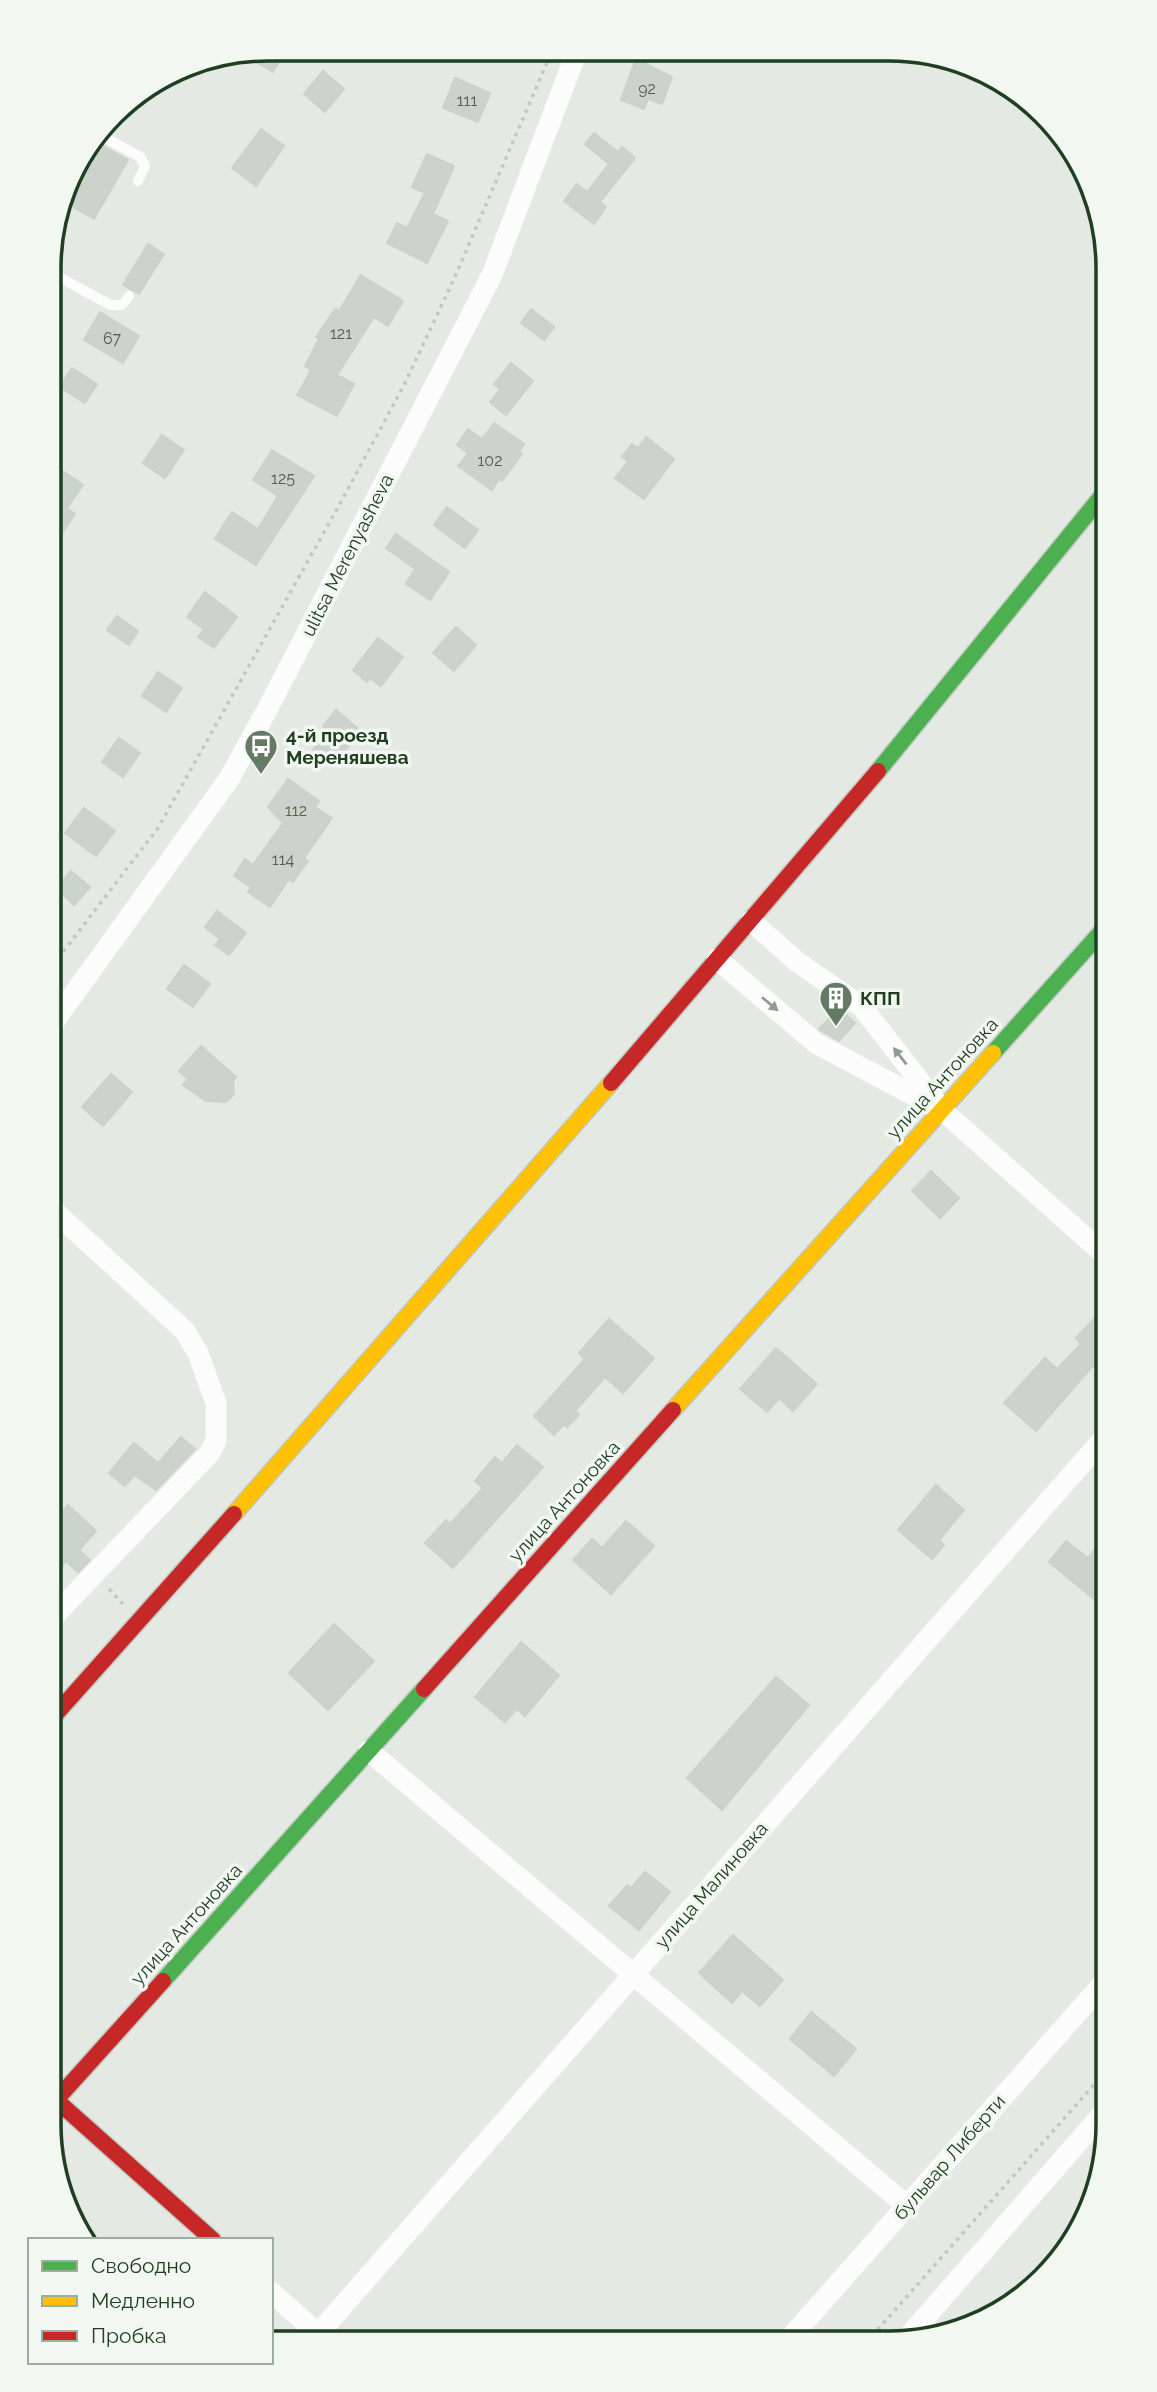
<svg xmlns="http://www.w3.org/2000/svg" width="1157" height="2392" font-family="Raleway,sans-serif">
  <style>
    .building { fill: #ccd2cc; stroke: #ccd2cb; stroke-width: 2 }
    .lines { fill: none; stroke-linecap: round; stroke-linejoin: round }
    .fast-casing { stroke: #c0c9bf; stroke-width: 19 }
    .slow-casing { stroke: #c0c9bf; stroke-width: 19 }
    .jam-casing { stroke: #c0c9bf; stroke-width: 19 }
    .path { stroke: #c0c9c0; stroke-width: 3.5; stroke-dasharray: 3.5 5; stroke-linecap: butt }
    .lane { stroke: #fbfcfb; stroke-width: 10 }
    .street { stroke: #fbfcfb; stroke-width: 21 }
    .fast { stroke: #4caf50; stroke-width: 16 }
    .slow { stroke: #ffc107; stroke-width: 16 }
    .jam { stroke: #c62828; stroke-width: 16 }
    .oneway { fill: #8e9d8e }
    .labels { text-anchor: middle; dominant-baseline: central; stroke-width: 7; stroke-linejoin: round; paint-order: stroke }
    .number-label { font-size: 16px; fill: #4c644c }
    .street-label { font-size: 19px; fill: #203e21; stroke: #f2f8f1 }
    .poi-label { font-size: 19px; font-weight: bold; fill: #203e21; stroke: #f2f8f1; text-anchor: start }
    .rim { fill: none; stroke: #203e21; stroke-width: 3.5 }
  </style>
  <rect width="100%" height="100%" fill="#e4e9e3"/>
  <g class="building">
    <path d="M 268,49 L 287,49 L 273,72 L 243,54 Z"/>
    <path d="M 636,59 L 672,77 L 662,104 L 648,99 L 644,109 L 621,100 Z"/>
    <path d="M 323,71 L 344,89 L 325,112 L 304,94 Z"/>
    <path d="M 455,78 L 490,93 L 478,122 L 443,108 Z"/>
    <path d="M 261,129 L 284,146 L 256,186 L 232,168 Z"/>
    <path d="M 594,133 L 618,152 L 622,147 L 635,158 L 600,202 L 606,207 L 594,224 L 564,201 L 577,184 L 587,192 L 609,164 L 585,144 Z"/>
    <path d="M 103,146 L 128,160 L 94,219 L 63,201 L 92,149 L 99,153 Z"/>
    <path d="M 427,154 L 454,166 L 433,214 L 448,221 L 427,263 L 387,243 L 397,223 L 407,228 L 425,193 L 412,187 Z"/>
    <path d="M 148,244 L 164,254 L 139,294 L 123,285 Z"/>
    <path d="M 361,275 L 403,301 L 388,326 L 374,317 L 337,375 L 354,384 L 337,416 L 297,395 L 311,370 L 305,366 L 319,339 L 316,337 L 335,309 L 339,311 Z"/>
    <path d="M 531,309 L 554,327 L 544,340 L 521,323 Z"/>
    <path d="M 100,312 L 139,336 L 123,363 L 84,340 Z"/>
    <path d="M 511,363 L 533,381 L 506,415 L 490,402 L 500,389 L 494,384 Z"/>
    <path d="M 72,368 L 97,384 L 85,403 L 60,387 Z"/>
    <path d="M 494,423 L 524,444 L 519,452 L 522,454 L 502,481 L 499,479 L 492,490 L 458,466 L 468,453 L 457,445 L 468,429 L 482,439 Z"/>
    <path d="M 162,435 L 184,450 L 165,478 L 143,463 Z"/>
    <path d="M 646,437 L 674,459 L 644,499 L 615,478 L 628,461 L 622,457 L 632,444 L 638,448 Z"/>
    <path d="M 272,450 L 314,476 L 256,565 L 215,539 L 232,512 L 258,529 L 278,496 L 253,480 Z"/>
    <path d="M 51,463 L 83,485 L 67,508 L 75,514 L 52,548 Z"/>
    <path d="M 447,507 L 478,530 L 465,548 L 434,525 Z"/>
    <path d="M 396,534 L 449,572 L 430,600 L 406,584 L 415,569 L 386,548 Z"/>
    <path d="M 205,592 L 237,617 L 214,648 L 198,637 L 204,629 L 187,617 Z"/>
    <path d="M 117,616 L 138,631 L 129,645 L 107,630 Z"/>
    <path d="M 456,627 L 476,645 L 454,671 L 433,653 Z"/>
    <path d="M 378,638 L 403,657 L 381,686 L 370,678 L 367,682 L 353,670 Z"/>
    <path d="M 158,672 L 182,688 L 166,712 L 142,696 Z"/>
    <path d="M 336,710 L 361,731 L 331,767 L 312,751 L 328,730 L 323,726 Z"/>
    <path d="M 119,738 L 140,753 L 123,777 L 102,762 Z"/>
    <path d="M 288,779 L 319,801 L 315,807 L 332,818 L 304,858 L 308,861 L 293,882 L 289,879 L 270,907 L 248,892 L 251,887 L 234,876 L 245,859 L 253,865 L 283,823 L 268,807 Z"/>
    <path d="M 84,808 L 115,831 L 96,856 L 65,833 Z"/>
    <path d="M 71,871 L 90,887 L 74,905 L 56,888 Z"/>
    <path d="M 217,911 L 246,933 L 229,955 L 215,945 L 220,939 L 205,927 Z"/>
    <path d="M 184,965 L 210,984 L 193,1007 L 167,989 Z"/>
    <path d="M 839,1008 L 855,1023 L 839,1041 L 819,1029 Z"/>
    <path d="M 201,1046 L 236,1077 L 233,1081 L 234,1094 L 226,1102 L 206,1101 L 183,1085 L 188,1079 L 179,1071 Z"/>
    <path d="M 111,1074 L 132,1092 L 103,1126 L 82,1107 Z"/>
    <path d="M 931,1171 L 959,1198 L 940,1218 L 912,1191 Z"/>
    <path d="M 1104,1308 L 1105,1352 L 1036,1431 L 1004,1403 L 1045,1358 L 1057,1369 L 1081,1344 L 1076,1338 Z"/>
    <path d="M 609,1319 L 654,1358 L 623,1393 L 605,1377 L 575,1411 L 579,1415 L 567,1427 L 564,1424 L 554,1435 L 534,1416 L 585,1359 L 579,1353 Z"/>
    <path d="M 776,1348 L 817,1384 L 793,1411 L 779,1398 L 767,1412 L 740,1389 Z"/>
    <path d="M 181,1437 L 195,1449 L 156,1490 L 134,1475 L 125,1486 L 109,1473 L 134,1443 L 158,1463 Z"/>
    <path d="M 517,1445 L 543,1467 L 453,1568 L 425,1543 L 446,1520 L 450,1524 L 483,1488 L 475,1481 L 495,1457 L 502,1463 Z"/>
    <path d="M 936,1485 L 964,1510 L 939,1540 L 944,1545 L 932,1559 L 898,1530 Z"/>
    <path d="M 68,1505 L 96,1531 L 79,1550 L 90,1560 L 78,1572 L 66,1561 L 55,1574 L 55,1520 Z"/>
    <path d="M 626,1521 L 654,1546 L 611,1594 L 573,1560 L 592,1539 L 602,1548 Z"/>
    <path d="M 1105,1536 L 1105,1594 L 1106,1609 L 1049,1562 L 1066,1541 L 1088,1558 Z"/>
    <path d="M 334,1624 L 374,1661 L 328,1710 L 289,1673 Z"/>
    <path d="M 521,1642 L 559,1675 L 525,1716 L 517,1709 L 505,1722 L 475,1697 Z"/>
    <path d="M 776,1677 L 809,1705 L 722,1810 L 687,1778 Z"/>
    <path d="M 645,1872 L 670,1892 L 639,1930 L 609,1906 L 627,1885 L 631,1888 Z"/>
    <path d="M 733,1935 L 783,1980 L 760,2006 L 742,1991 L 732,2003 L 699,1973 Z"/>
    <path d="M 811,2012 L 856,2049 L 834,2076 L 790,2039 Z"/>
  </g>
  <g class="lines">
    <defs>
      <g id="fast">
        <path d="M 878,771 L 1101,497"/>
        <path d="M 993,1053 L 1103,930"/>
        <path d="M 163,1981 L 424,1689"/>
      </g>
      <g id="slow">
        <path d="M 673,1410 L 993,1053"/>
        <path d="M 234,1514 L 611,1083"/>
      </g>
      <g id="jam">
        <path d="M 611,1083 L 878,771"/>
        <path d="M 424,1689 L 673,1410"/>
        <path d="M 55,1715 L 234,1514"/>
        <path d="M 163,1981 L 56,2100 L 213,2240"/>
      </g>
    </defs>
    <use href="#fast" class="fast-casing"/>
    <use href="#slow" class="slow-casing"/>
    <use href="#jam" class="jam-casing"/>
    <g class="path">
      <path d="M 53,965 L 158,828 L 341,502 L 404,385 L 454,279 L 552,51"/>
      <path d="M 109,1589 L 123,1604"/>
      <path d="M 872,2336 L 1107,2070"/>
    </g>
    <g class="lane">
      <path d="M 100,135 L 140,157 L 145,166 L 138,181"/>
      <path d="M 51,273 L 111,305 L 122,305 L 129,296"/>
    </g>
    <g class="street">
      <path d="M 751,921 L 796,961 L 862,1007 L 942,1110 L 1104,1254"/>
      <path d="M 717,959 L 817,1044 L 934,1106"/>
      <path d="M 53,1023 L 229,779 L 268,708 L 492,275 L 577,51"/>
      <path d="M 54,1211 L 185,1331 L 198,1353 L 216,1403 L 216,1441 L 209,1454 L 55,1615"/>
      <path d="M 369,1751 L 907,2206"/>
      <path d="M 271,2292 L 323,2338"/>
      <path d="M 318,2334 L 1105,1437"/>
      <path d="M 792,2336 L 1107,1979"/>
      <path d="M 909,2336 L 1107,2109"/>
    </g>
    <use href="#fast" class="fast"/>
    <use href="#slow" class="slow"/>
    <use href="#jam" class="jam"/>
  </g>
  <defs><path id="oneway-solid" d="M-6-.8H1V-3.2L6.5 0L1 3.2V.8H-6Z" transform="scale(1.75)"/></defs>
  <g class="oneway">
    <use href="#oneway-solid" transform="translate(770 1004) rotate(40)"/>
    <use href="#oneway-solid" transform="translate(900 1056) rotate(-128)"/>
  </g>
  <defs>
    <symbol id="bus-pin" viewBox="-11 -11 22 30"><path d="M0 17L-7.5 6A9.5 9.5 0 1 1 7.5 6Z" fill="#657a65" stroke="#f2f8f1"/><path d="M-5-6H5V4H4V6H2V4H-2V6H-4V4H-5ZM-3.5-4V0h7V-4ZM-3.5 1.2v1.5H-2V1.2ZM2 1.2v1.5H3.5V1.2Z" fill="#fff"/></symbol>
    <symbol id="building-pin" viewBox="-11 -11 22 30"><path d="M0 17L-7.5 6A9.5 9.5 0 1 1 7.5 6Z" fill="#657a65" stroke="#f2f8f1"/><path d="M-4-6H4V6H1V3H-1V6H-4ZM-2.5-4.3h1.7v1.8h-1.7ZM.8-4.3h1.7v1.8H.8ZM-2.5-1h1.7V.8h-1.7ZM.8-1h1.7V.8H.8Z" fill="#fff"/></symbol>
  </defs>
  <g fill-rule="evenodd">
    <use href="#bus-pin" x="242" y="727" width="38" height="52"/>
    <use href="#building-pin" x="817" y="979" width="38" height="52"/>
  </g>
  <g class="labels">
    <g class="number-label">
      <text x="647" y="88">92</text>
      <text x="467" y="100">111</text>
      <text x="341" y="333">121</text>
      <text x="112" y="338">67</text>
      <text x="490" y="460">102</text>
      <text x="283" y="478">125</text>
      <text x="296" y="810">112</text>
      <text x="283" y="859">114</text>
    </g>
    <g class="street-label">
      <text transform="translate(347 555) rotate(-63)">ulitsa Merenyasheva</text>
      <text transform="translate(942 1078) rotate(-48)">улица Антоновка</text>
      <text transform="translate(564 1501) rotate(-48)">улица Антоновка</text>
      <text transform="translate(711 1885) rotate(-49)">улица Малиновка</text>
      <text transform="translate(186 1924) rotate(-48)">улица Антоновка</text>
      <text transform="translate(949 2157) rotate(-49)">бульвар Либерти</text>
    </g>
    <g class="poi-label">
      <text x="286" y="735">4-й проезд<tspan x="286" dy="22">Мереняшева</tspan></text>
      <text x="860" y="998">КПП</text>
    </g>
  </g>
  <path d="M0 0H1157V2392H0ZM268 61H889A207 207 0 0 1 1096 268V2124A207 207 0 0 1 889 2331H268A207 207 0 0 1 61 2124V268A207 207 0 0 1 268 61Z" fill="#f2f8f1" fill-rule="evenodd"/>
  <path class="rim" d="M268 61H889A207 207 0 0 1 1096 268V2124A207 207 0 0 1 889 2331H268A207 207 0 0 1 61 2124V268A207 207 0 0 1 268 61Z"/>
  <rect x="28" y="2238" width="245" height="126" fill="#f2f8f1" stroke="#9eae9e" stroke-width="2"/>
  <rect x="42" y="2261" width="35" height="10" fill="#4caf50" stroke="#9eae9e" stroke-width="2"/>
  <text x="91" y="2273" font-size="21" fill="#203e21">Свободно</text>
  <rect x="42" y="2296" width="35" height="10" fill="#ffc107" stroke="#9eae9e" stroke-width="2"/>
  <text x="91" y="2308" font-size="21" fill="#203e21">Медленно</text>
  <rect x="42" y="2331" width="35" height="10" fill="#c62828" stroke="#9eae9e" stroke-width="2"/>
  <text x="91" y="2343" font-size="21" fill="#203e21">Пробка</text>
</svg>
